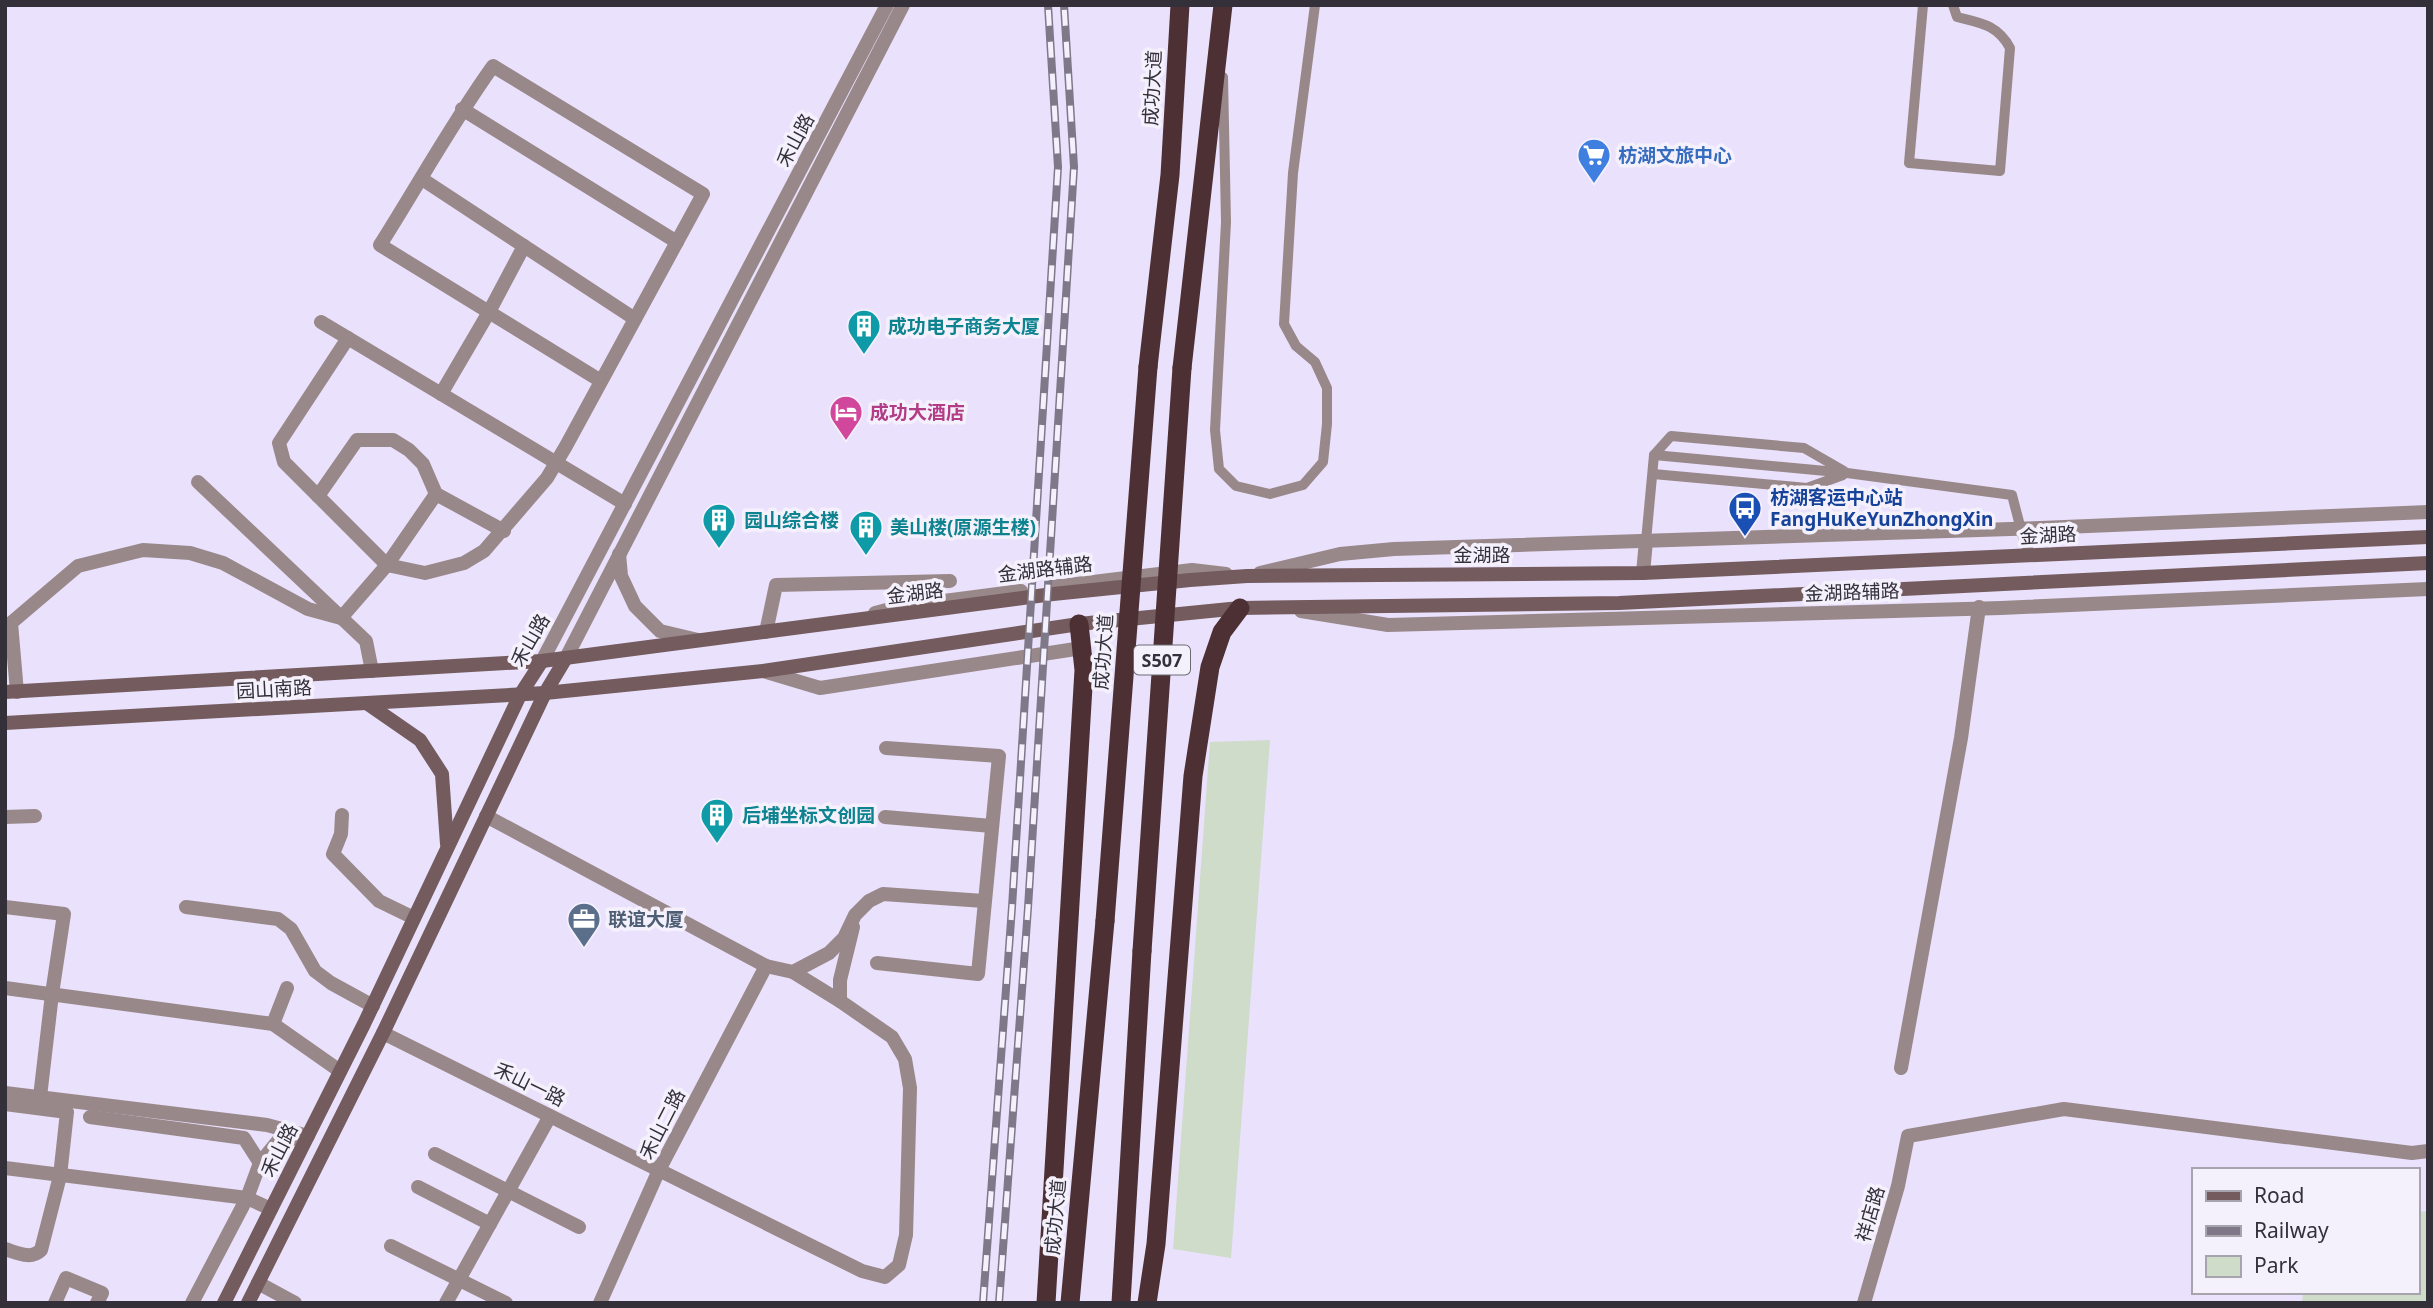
<svg xmlns="http://www.w3.org/2000/svg" width="2433" height="1308" font-family="'Noto Sans','Noto Sans SC',sans-serif">
  <style>
    .green { fill: #cedcc9 }
    .lines { fill: none; stroke-linecap: round; stroke-linejoin: round }
    .service { stroke: #99888a; stroke-width: 10 }
    .minor { stroke: #99888a; stroke-width: 14 }
    .tertiary { stroke: #99888a; stroke-width: 14 }
    .secondary { stroke: #735b5e; stroke-width: 14 }
    .trunk { stroke: #4c3034; stroke-width: 19 }
    .rail-casing { stroke: #7e7889; stroke-width: 8 }
    .rail { stroke: #f5f1fc; stroke-width: 5; stroke-dasharray: 16; stroke-linecap: butt }
    .trunk-bridge { stroke: #4c3034; stroke-width: 19 }
    .labels { text-anchor: middle; dominant-baseline: central; stroke-width: 7; stroke-linejoin: round; paint-order: stroke }
    .shield { fill: #f5f1fc; stroke: #6d6a74; stroke-width: 2 }
    .shield-label { font-size: 18px; font-weight: bold; fill: #33303a }
    .street-label { font-size: 19px; fill: #33303a; stroke: #f5f1fc }
    .shop-label { font-size: 19px; font-weight: bold; fill: #366cbe; stroke: #f5f1fc; text-anchor: start }
    .culture-label { font-size: 19px; font-weight: bold; fill: #0d838f; stroke: #f5f1fc; text-anchor: start }
    .hotel-label { font-size: 19px; font-weight: bold; fill: #b23c85; stroke: #f5f1fc; text-anchor: start }
    .transit-label { font-size: 19px; font-weight: bold; fill: #164399; stroke: #f5f1fc; text-anchor: start }
    .service-label { font-size: 19px; font-weight: bold; fill: #4e5e75; stroke: #f5f1fc; text-anchor: start }
  </style>
  <rect width="100%" height="100%" fill="#eae1fc"/>
  <g class="green">
    <path d="M 1270,740 L 1231,1258 L 1173,1249 L 1210,742 Z"/>
    <path d="M 2428,1211 L 2428,1303 L 2302,1303 L 2303,1292 L 2417,1292 L 2417,1212 Z"/>
  </g>
  <g class="lines">
    <g class="service">
      <path d="M 1923,5 L 1909,163 L 2000,171 L 2010,48 C 1998,25 1981,23 1957,17 L 1953,5"/>
      <path d="M 1223,77 L 1226,222 L 1215,430 L 1219,469 L 1236,486 L 1270,494 L 1303,485 L 1323,462 L 1327,424 L 1327,388 L 1315,362 L 1296,346 L 1284,324 L 1293,173 L 1315,5"/>
      <path d="M 1654,455 L 1847,473 L 2012,495 L 2024,541 L 2031,555"/>
      <path d="M 1653,474 L 1807,488 L 1843,475"/>
      <path d="M 1646,541 L 1654,455 L 1671,436 L 1804,448 L 1844,471"/>
    </g>
    <g class="minor">
      <path d="M 462,109 L 677,242"/>
      <path d="M 422,179 L 635,319"/>
      <path d="M 321,322 L 625,504"/>
      <path d="M 348,338 L 279,443 L 284,462 L 387,565 L 425,573 L 464,563 L 484,551 L 547,478 L 566,446 L 703,194 L 493,66 C 452,123 418,185 380,245 L 601,381"/>
      <path d="M 441,394 L 489,312 L 524,246"/>
      <path d="M 198,482 L 366,641 L 372,671"/>
      <path d="M 318,496 L 357,440 L 393,440 L 409,450 L 423,464 L 436,494 L 504,531"/>
      <path d="M 766,632 L 776,585 L 950,581"/>
      <path d="M 566,658 L 903,5"/>
      <path d="M 542,661 L 887,5"/>
      <path d="M 17,692 L 11,623 L 78,566 L 143,550 L 190,553 L 223,563 L 308,609 L 341,618 L 387,565 L 436,494"/>
      <path d="M 342,815 L 341,834 L 333,854 L 379,901 L 414,918"/>
      <path d="M 5,817 L 35,816"/>
      <path d="M 885,817 L 992,826"/>
      <path d="M 5,907 L 64,914 L 52,994 L 40,1097"/>
      <path d="M 186,907 L 278,919 L 291,929 L 315,971 L 331,983 L 373,1006"/>
      <path d="M 877,963 L 978,974 L 999,756 L 886,748"/>
      <path d="M 793,972 L 829,953 L 844,938 L 855,915 L 869,901 L 883,894 L 984,901"/>
      <path d="M 5,988 L 273,1024 L 340,1071"/>
      <path d="M 840,1001 L 840,980 L 853,927"/>
      <path d="M 273,1024 L 287,988"/>
      <path d="M 383,1033 L 862,1271 L 885,1277 L 899,1265 L 906,1235 L 910,1088 L 905,1059 L 892,1037 L 840,1001 L 793,972 L 766,966 L 486,816"/>
      <path d="M 1901,1068 L 1961,738 L 1979,607"/>
      <path d="M 5,1093 L 267,1125 L 308,1136"/>
      <path d="M 5,1104 L 67,1112 L 60,1176 L 41,1250 C 31,1260 18,1253 5,1249"/>
      <path d="M 90,1117 L 244,1138 L 260,1163"/>
      <path d="M 435,1154 L 579,1227"/>
      <path d="M 5,1168 L 247,1198 L 271,1209"/>
      <path d="M 418,1187 L 490,1224"/>
      <path d="M 391,1246 L 506,1303"/>
      <path d="M 258,1283 L 295,1303"/>
      <path d="M 55,1303 L 66,1278 L 102,1293 L 97,1303"/>
      <path d="M 192,1303 L 247,1198 L 260,1163 L 278,1141 L 303,1137"/>
      <path d="M 446,1303 L 550,1116"/>
      <path d="M 600,1303 L 659,1170 L 766,966"/>
      <path d="M 1864,1303 L 1898,1186 L 1908,1136 L 2064,1109 L 2412,1153 L 2428,1151"/>
    </g>
    <g class="tertiary">
      <path d="M 619,554 L 621,576 L 635,606 L 660,631 L 698,640"/>
      <path d="M 1260,573 L 1340,554 L 1394,549 L 2040,528 L 2428,512"/>
      <path d="M 1643,573 L 1646,541"/>
      <path d="M 1052,587 L 1192,570 L 1226,574"/>
      <path d="M 1301,611 L 1388,625 L 2001,608 L 2428,589"/>
      <path d="M 875,613 L 898,607 L 1021,591"/>
      <path d="M 763,671 L 820,688 L 1082,648"/>
    </g>
    <g class="secondary">
      <path d="M 5,692 L 542,661 L 1053,594 L 1190,580 L 1247,576 L 1643,573 L 2428,537"/>
      <path d="M 368,704 L 420,740 L 442,774 L 447,844"/>
      <path d="M 5,723 L 545,693 L 763,671 L 1079,624 L 1240,608 L 1619,603 L 2428,563"/>
      <path d="M 224,1303 L 364,1024 L 520,695 L 542,661"/>
      <path d="M 248,1303 L 383,1033 L 545,693 L 566,658"/>
    </g>
    <g class="trunk">
      <path d="M 1148,367 L 1170,175 L 1180,5"/>
      <path d="M 1182,368 L 1223,5"/>
      <path d="M 1046,1303 L 1084,670 L 1079,624"/>
      <path d="M 1070,1303 L 1105,921"/>
      <path d="M 1121,1303 L 1142,951"/>
      <path d="M 1147,1303 L 1156,1244 L 1193,776 L 1210,667 L 1222,632 L 1240,608"/>
    </g>
    <defs>
      <g id="rail">
        <path d="M 983,1303 L 1012,907 L 1058,167 L 1048,5"/>
        <path d="M 999,1303 L 1028,908 L 1074,167 L 1064,5"/>
      </g>
    </defs>
    <use href="#rail" class="rail-casing"/>
    <use href="#rail" class="rail"/>
    <g class="trunk-bridge">
      <path d="M 1105,921 L 1148,367"/>
      <path d="M 1142,951 L 1182,368"/>
    </g>
  </g>
  <defs>
    <symbol id="supermarket-pin" viewBox="-11 -11 22 30"><path d="M0 17L-7.5 6A9.5 9.5 0 1 1 7.5 6Z" fill="#3f7fe0" stroke="#f5f1fc"/><path d="M-6-5.5h2.5l.6 2H6L4.5 2H-2.5L-4.4-4H-6ZM-1.5 3.2a1.3 1.3 0 1 0 .1 0ZM3 3.2a1.3 1.3 0 1 0 .1 0Z" fill="#fff"/></symbol>
    <symbol id="building-pin" viewBox="-11 -11 22 30"><path d="M0 17L-7.5 6A9.5 9.5 0 1 1 7.5 6Z" fill="#0f9aa8" stroke="#f5f1fc"/><path d="M-4-6H4V6H1V3H-1V6H-4ZM-2.5-4.3h1.7v1.8h-1.7ZM.8-4.3h1.7v1.8H.8ZM-2.5-1h1.7V.8h-1.7ZM.8-1h1.7V.8H.8Z" fill="#fff"/></symbol>
    <symbol id="hotel-pin" viewBox="-11 -11 22 30"><path d="M0 17L-7.5 6A9.5 9.5 0 1 1 7.5 6Z" fill="#d1479c" stroke="#f5f1fc"/><path d="M-6-4.5h1.5V1H6V5H4.5V3h-9V5H-6ZM-4 0a1.8 1.8 0 1 1 3.6 0ZM.5 0V-2.5h3Q6-2.5 6 0Z" fill="#fff"/></symbol>
    <symbol id="bus-pin" viewBox="-11 -11 22 30"><path d="M0 17L-7.5 6A9.5 9.5 0 1 1 7.5 6Z" fill="#1a4fb4" stroke="#f5f1fc"/><path d="M-5-6H5V4H4V6H2V4H-2V6H-4V4H-5ZM-3.5-4V0h7V-4ZM-3.5 1.2v1.5H-2V1.2ZM2 1.2v1.5H3.5V1.2Z" fill="#fff"/></symbol>
    <symbol id="office-pin" viewBox="-11 -11 22 30"><path d="M0 17L-7.5 6A9.5 9.5 0 1 1 7.5 6Z" fill="#5c6f8a" stroke="#f5f1fc"/><path d="M-6-3h4V-5.5h4V-3h4V5H-6ZM-1-4.5V-3h2v-1.5ZM-6 0V1H6V0Z" fill="#fff"/></symbol>
  </defs>
  <g fill-rule="evenodd">
    <use href="#supermarket-pin" x="1575" y="136" width="38" height="52"/>
    <use href="#building-pin" x="845" y="307" width="38" height="52"/>
    <use href="#hotel-pin" x="827" y="393" width="38" height="52"/>
    <use href="#bus-pin" x="1726" y="489" width="38" height="52"/>
    <use href="#building-pin" x="700" y="501" width="38" height="52"/>
    <use href="#building-pin" x="847" y="508" width="38" height="52"/>
    <use href="#building-pin" x="698" y="796" width="38" height="52"/>
    <use href="#office-pin" x="565" y="900" width="38" height="52"/>
  </g>
  <g class="labels">
    <rect class="shield" x="1134" y="645.5" width="56" height="29" rx="5"/>
    <g class="shield-label">
      <text x="1162" y="660">S507</text>
    </g>
    <g class="street-label">
      <text transform="translate(1152 88) rotate(-87)">成功大道</text>
      <text transform="translate(795 140) rotate(-62)">禾山路</text>
      <text transform="translate(2048 535) rotate(-3)">金湖路</text>
      <text x="1482" y="555">金湖路</text>
      <text transform="translate(1045 569) rotate(-7)">金湖路辅路</text>
      <text transform="translate(1852 592) rotate(-2)">金湖路辅路</text>
      <text transform="translate(915 593) rotate(-7)">金湖路</text>
      <text transform="translate(530 640) rotate(-60)">禾山路</text>
      <text transform="translate(1103 652) rotate(-86)">成功大道</text>
      <text transform="translate(274 689) rotate(-3)">园山南路</text>
      <text transform="translate(530 1084) rotate(26)">禾山一路</text>
      <text transform="translate(662 1124) rotate(-63)">禾山二路</text>
      <text transform="translate(279 1150) rotate(-63)">禾山路</text>
      <text transform="translate(1870 1214) rotate(-74)">祥店路</text>
      <text transform="translate(1055 1217) rotate(-85)">成功大道</text>
    </g>
    <g class="shop-label">
      <text x="1618" y="155">枋湖文旅中心</text>
    </g>
    <g class="culture-label">
      <text x="888" y="326">成功电子商务大厦</text>
      <text x="744" y="520">园山综合楼</text>
      <text x="890" y="527">美山楼(原源生楼)</text>
      <text x="742" y="815">后埔坐标文创园</text>
    </g>
    <g class="hotel-label">
      <text x="870" y="412">成功大酒店</text>
    </g>
    <g class="transit-label">
      <text x="1770" y="497">枋湖客运中心站<tspan x="1770" dy="22">FangHuKeYunZhongXin</tspan></text>
    </g>
    <g class="service-label">
      <text x="608" y="919">联谊大厦</text>
    </g>
  </g>
  <rect width="2433" height="1308" fill="none" stroke="#33303a" stroke-width="14"/>
  <rect x="2192" y="1168" width="228" height="126" fill="#f5f1fc" stroke="#a7a4ae" stroke-width="2"/>
  <rect x="2206" y="1191" width="35" height="10" fill="#735b5e" stroke="#a7a4ae" stroke-width="2"/>
  <text x="2254" y="1203" font-size="21" fill="#33303a">Road</text>
  <rect x="2206" y="1226" width="35" height="10" fill="#7e7889" stroke="#a7a4ae" stroke-width="2"/>
  <text x="2254" y="1238" font-size="21" fill="#33303a">Railway</text>
  <rect x="2206" y="1256" width="35" height="21" fill="#cedcc9" stroke="#a7a4ae" stroke-width="2"/>
  <text x="2254" y="1273" font-size="21" fill="#33303a">Park</text>
</svg>
